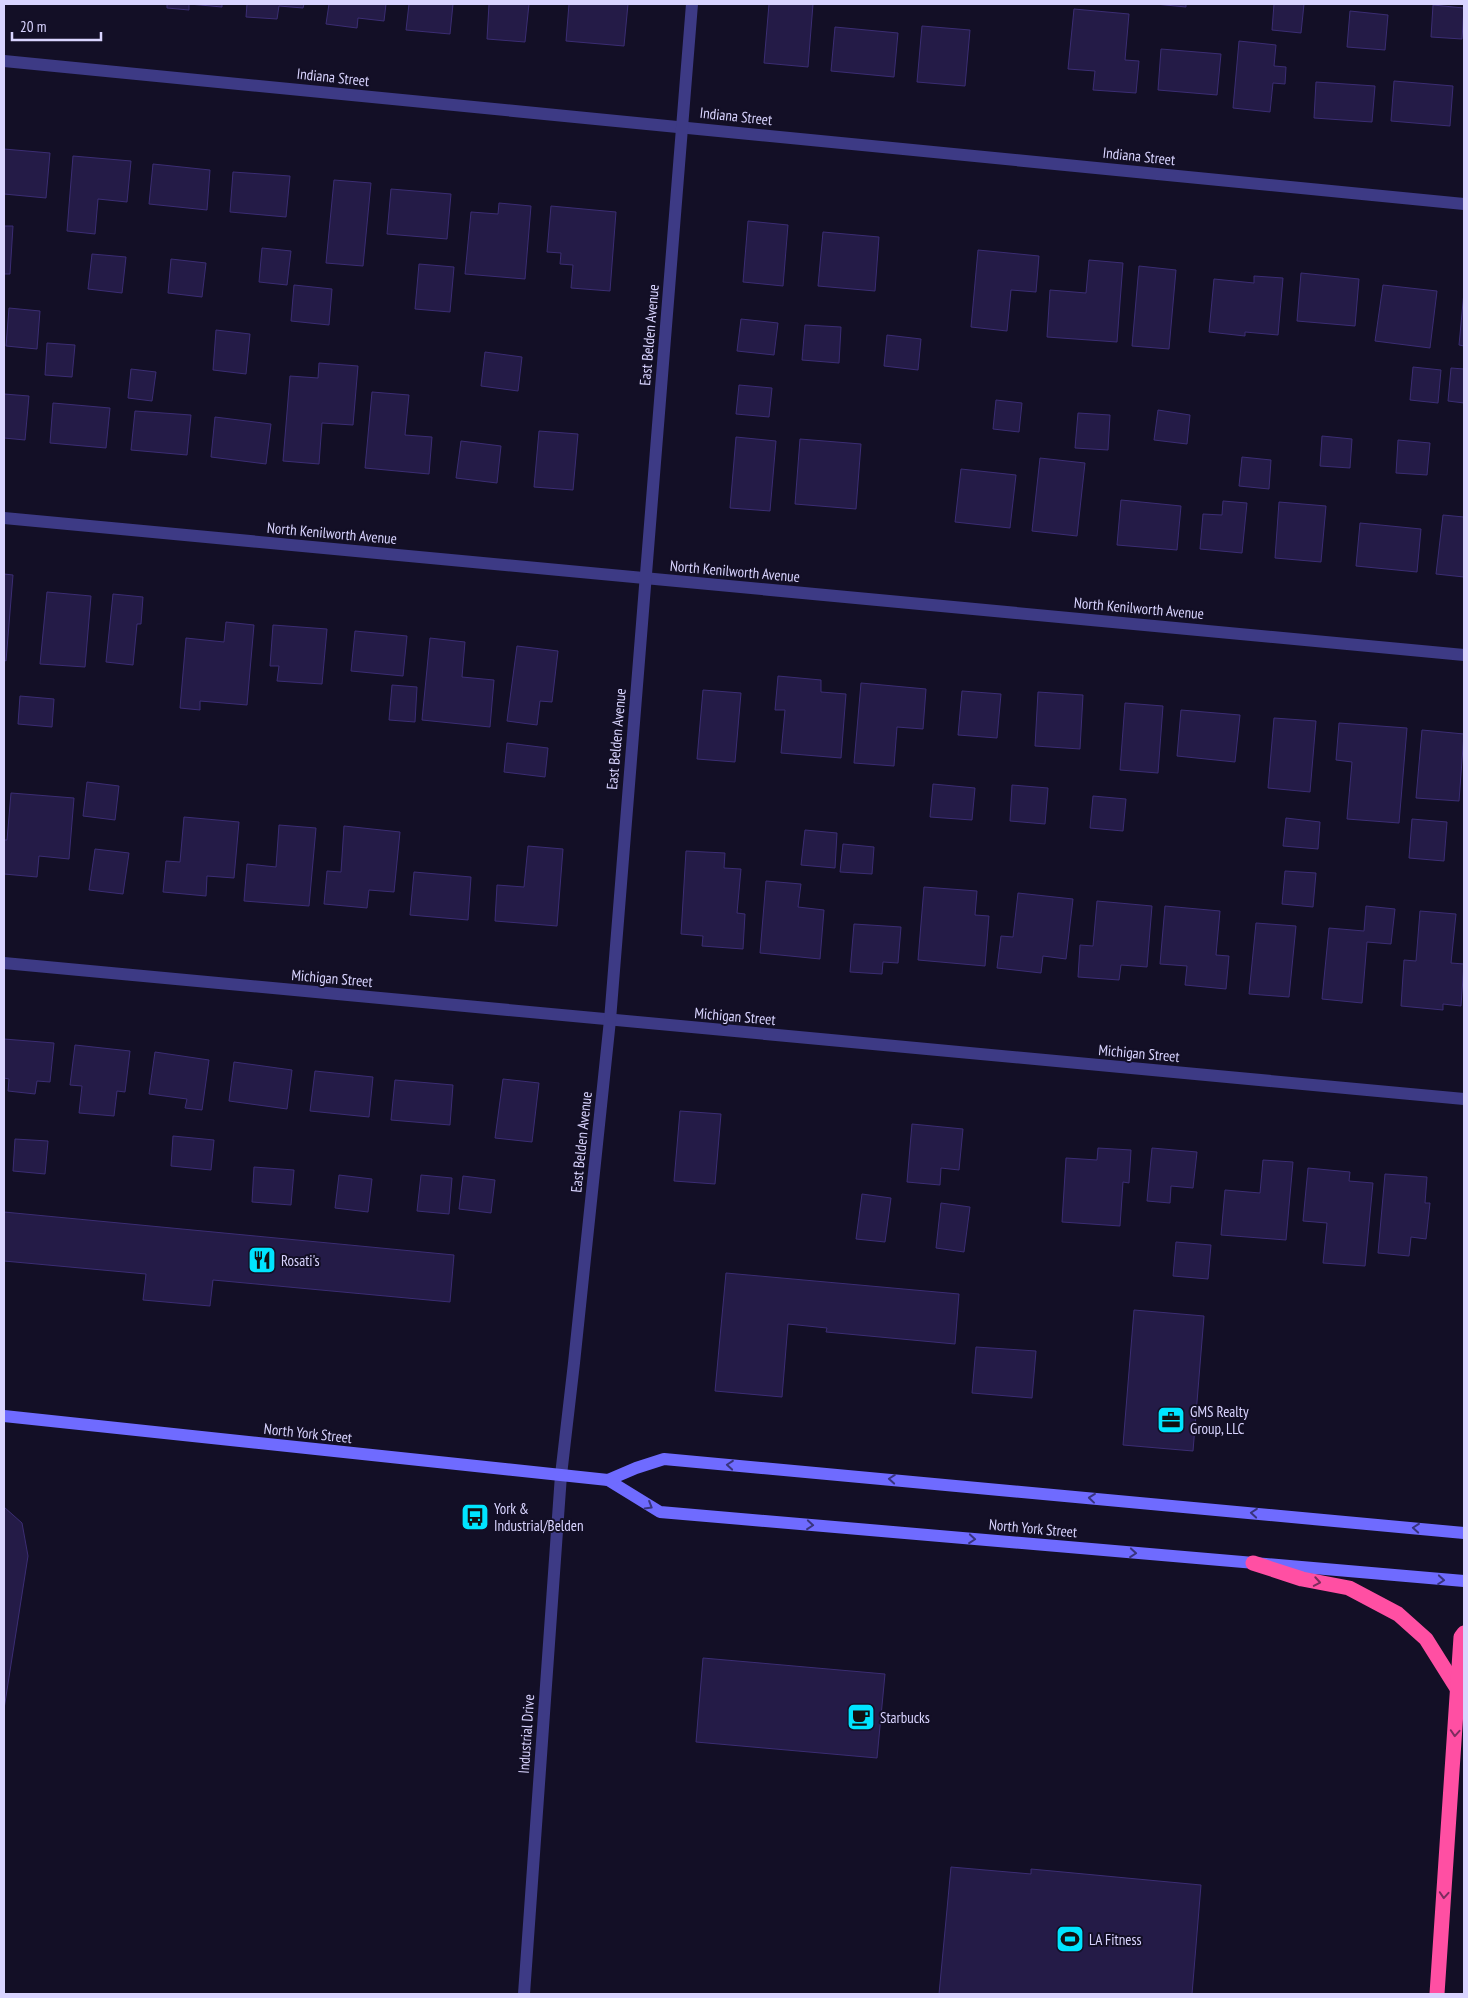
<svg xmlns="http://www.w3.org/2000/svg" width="1468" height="1998" font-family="'PT Sans Narrow',sans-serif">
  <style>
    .building { fill: #241b47; stroke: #3b2d73 }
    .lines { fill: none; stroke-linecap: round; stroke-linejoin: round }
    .minor { stroke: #3d3a85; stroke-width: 12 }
    .tertiary { stroke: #3d3a85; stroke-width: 12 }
    .secondary { stroke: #6f6bff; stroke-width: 12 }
    .motorway { stroke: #ff4fa3; stroke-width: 15 }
    .oneway { stroke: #38347d }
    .oneway2 { stroke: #7d2c5e }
    .labels { text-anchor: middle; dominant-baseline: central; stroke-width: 4; stroke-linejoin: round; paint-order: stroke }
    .street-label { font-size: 15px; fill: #d9d4ff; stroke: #130f26 }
    .poi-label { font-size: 15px; fill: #d9d4ff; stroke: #130f26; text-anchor: start }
  </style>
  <rect width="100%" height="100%" fill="#130f26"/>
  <g class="building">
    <path d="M 167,4 L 222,4 L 222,7 L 189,4 L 189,10 L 167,8 Z"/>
    <path d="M 247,4 L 304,4 L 303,8 L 279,6 L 277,19 L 246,17 Z"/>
    <path d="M 329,4 L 386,4 L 384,21 L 358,18 L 357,28 L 326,24 Z"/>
    <path d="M 409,4 L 453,4 L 450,34 L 406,30 Z"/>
    <path d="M 489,4 L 529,4 L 525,42 L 487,39 Z"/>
    <path d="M 569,4 L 628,4 L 624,46 L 566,41 Z"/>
    <path d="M 769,4 L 813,4 L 808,67 L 764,63 Z"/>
    <path d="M 1155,4 L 1186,4 L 1186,7 Z"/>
    <path d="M 1274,4 L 1304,4 L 1301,33 L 1272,30 Z"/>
    <path d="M 1433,5 L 1464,8 L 1462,39 L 1431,37 Z"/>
    <path d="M 1074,9 L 1129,14 L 1125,60 L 1139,61 L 1136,93 L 1093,90 L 1095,71 L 1068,69 Z"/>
    <path d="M 1350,11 L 1388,15 L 1385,50 L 1347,47 Z"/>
    <path d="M 922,26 L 970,30 L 965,86 L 917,82 Z"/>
    <path d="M 835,27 L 898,33 L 894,77 L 831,71 Z"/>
    <path d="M 1239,41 L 1276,45 L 1274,66 L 1286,67 L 1285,84 L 1273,83 L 1270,112 L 1233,108 Z"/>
    <path d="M 1161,49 L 1221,54 L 1217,95 L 1158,90 Z"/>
    <path d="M 1394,81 L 1453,86 L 1450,126 L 1391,121 Z"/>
    <path d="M 1316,82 L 1375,86 L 1372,122 L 1314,118 Z"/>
    <path d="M 4,149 L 50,153 L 46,198 L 4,194 Z"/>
    <path d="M 73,156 L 131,161 L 127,202 L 98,199 L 95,234 L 67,231 Z"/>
    <path d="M 153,164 L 210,170 L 207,210 L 149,204 Z"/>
    <path d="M 233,172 L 290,176 L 286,217 L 230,212 Z"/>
    <path d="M 334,180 L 371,183 L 363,266 L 326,263 Z"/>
    <path d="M 391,189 L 451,194 L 447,239 L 387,234 Z"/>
    <path d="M 499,203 L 531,206 L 525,279 L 465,274 L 471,212 L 498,214 Z"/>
    <path d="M 551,206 L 616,212 L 610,291 L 571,288 L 573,265 L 560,264 L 561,253 L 547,252 Z"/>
    <path d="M 748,221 L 788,225 L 783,286 L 743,282 Z"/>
    <path d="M 4,226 L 13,226 L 10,274 L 4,274 Z"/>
    <path d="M 823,232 L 879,237 L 875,291 L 818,286 Z"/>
    <path d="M 262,248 L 291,251 L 287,285 L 259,282 Z"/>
    <path d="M 978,250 L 1039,256 L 1036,292 L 1011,290 L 1007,331 L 971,327 Z"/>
    <path d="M 92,254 L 126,257 L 122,293 L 88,289 Z"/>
    <path d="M 171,259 L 206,263 L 202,297 L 168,293 Z"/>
    <path d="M 1089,260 L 1123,263 L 1117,342 L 1047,337 L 1050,290 L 1086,293 Z"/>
    <path d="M 419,264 L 454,267 L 450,312 L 415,309 Z"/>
    <path d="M 1139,266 L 1176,270 L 1169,349 L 1132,346 Z"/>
    <path d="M 1301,273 L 1359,279 L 1355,326 L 1297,321 Z"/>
    <path d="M 1254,276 L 1283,278 L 1278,335 L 1245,332 L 1245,336 L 1209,332 L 1214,279 L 1254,283 Z"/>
    <path d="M 294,285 L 332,289 L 329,325 L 291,321 Z"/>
    <path d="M 1383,285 L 1437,291 L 1430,348 L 1375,341 Z"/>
    <path d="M 1464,292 L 1464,346 L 1459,345 Z"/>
    <path d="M 9,308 L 40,311 L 37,349 L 6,346 Z"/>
    <path d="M 741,319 L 778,323 L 774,355 L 737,351 Z"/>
    <path d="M 805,325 L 841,327 L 839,363 L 802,360 Z"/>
    <path d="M 216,330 L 250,334 L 246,374 L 213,370 Z"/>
    <path d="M 887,335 L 921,339 L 918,370 L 884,366 Z"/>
    <path d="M 47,343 L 75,345 L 72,377 L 45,375 Z"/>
    <path d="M 485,352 L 522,357 L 518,391 L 481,386 Z"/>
    <path d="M 319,363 L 358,366 L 353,425 L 322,423 L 319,464 L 283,461 L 290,376 L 318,378 Z"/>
    <path d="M 1413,367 L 1441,370 L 1438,403 L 1410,400 Z"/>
    <path d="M 1451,368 L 1464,369 L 1464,403 L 1448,401 Z"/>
    <path d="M 131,369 L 156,372 L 152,401 L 128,398 Z"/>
    <path d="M 739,385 L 772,388 L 769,417 L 736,414 Z"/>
    <path d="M 372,392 L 409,395 L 405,435 L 432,437 L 429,474 L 365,468 Z"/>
    <path d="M 4,394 L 29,396 L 25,440 L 4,438 Z"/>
    <path d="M 996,400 L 1022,403 L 1019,432 L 993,429 Z"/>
    <path d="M 53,403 L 110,408 L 106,448 L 50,443 Z"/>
    <path d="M 1158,410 L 1190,415 L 1187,444 L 1154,440 Z"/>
    <path d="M 135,411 L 191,415 L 187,455 L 131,450 Z"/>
    <path d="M 1078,413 L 1110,415 L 1108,450 L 1075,448 Z"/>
    <path d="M 215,417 L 271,424 L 266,464 L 211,457 Z"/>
    <path d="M 539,431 L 578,434 L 573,490 L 534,487 Z"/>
    <path d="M 1322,436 L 1352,439 L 1350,468 L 1320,466 Z"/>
    <path d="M 736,437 L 776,441 L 770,511 L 730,508 Z"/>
    <path d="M 800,439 L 861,444 L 856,509 L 795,504 Z"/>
    <path d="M 1398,440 L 1430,443 L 1427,475 L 1396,473 Z"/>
    <path d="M 461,441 L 501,446 L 497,483 L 456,478 Z"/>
    <path d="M 1242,457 L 1271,460 L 1269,489 L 1239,486 Z"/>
    <path d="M 1040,458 L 1085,463 L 1077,536 L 1032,531 Z"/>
    <path d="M 961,469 L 1016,475 L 1010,528 L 955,522 Z"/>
    <path d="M 1121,500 L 1181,506 L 1177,550 L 1117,545 Z"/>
    <path d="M 1223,501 L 1247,503 L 1242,553 L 1200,549 L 1203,514 L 1222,515 Z"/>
    <path d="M 1279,502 L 1326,506 L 1321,562 L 1275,558 Z"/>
    <path d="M 1443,515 L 1464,517 L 1464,577 L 1436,574 Z"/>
    <path d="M 1360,523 L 1421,529 L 1417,572 L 1356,566 Z"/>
    <path d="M 4,574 L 13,575 L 6,661 L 4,660 Z"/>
    <path d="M 47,592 L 91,596 L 85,667 L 40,664 Z"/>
    <path d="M 113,594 L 143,597 L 141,624 L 137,624 L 133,665 L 106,662 Z"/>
    <path d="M 226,622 L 254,625 L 247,705 L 200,701 L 200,710 L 180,708 L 186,638 L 224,642 Z"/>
    <path d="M 273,625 L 327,629 L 322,684 L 277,681 L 279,666 L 270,666 Z"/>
    <path d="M 355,631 L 407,636 L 403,676 L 351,671 Z"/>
    <path d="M 430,638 L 465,642 L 462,677 L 494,680 L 490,727 L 422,720 Z"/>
    <path d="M 517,646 L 558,651 L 552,702 L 540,701 L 537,725 L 507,721 Z"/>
    <path d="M 778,676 L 821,680 L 821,692 L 846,694 L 841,758 L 781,753 L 785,710 L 775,710 Z"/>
    <path d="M 861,683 L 926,689 L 923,729 L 897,727 L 894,766 L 854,763 Z"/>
    <path d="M 392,685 L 417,687 L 415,722 L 389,720 Z"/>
    <path d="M 703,690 L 741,693 L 735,762 L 697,759 Z"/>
    <path d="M 962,691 L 1001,694 L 997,738 L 958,735 Z"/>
    <path d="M 1038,692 L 1083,695 L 1080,749 L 1035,746 Z"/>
    <path d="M 20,696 L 54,699 L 52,727 L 18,724 Z"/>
    <path d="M 1125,703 L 1163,706 L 1158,773 L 1120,770 Z"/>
    <path d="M 1181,710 L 1240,715 L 1235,762 L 1177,756 Z"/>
    <path d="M 1274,718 L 1316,721 L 1310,792 L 1268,788 Z"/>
    <path d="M 1339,723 L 1407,728 L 1399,823 L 1347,819 L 1352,762 L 1336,760 Z"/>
    <path d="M 1422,730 L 1464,734 L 1459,801 L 1416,798 Z"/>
    <path d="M 507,743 L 548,748 L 545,777 L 504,772 Z"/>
    <path d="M 87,782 L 119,786 L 115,820 L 83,816 Z"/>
    <path d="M 933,784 L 975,788 L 972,820 L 930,817 Z"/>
    <path d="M 1012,785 L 1048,788 L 1045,824 L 1010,821 Z"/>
    <path d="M 11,793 L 74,798 L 69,859 L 39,856 L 37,877 L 4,874 L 4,840 L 7,840 Z"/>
    <path d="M 1093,796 L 1126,799 L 1123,831 L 1090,828 Z"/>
    <path d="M 184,817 L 239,822 L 234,878 L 207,876 L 206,896 L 163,892 L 166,861 L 180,862 Z"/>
    <path d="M 1286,818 L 1320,822 L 1318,849 L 1283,846 Z"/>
    <path d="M 1412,819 L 1447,822 L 1444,861 L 1409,858 Z"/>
    <path d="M 279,825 L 316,828 L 309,906 L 244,901 L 247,864 L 276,867 Z"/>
    <path d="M 344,826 L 400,832 L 394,892 L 369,890 L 367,908 L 324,904 L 327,871 L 341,872 Z"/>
    <path d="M 805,830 L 837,833 L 835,868 L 801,865 Z"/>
    <path d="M 843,844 L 874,847 L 872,874 L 840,872 Z"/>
    <path d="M 528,846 L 563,849 L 557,926 L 495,921 L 497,885 L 524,887 Z"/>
    <path d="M 95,849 L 129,853 L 123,894 L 89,890 Z"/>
    <path d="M 686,851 L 725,853 L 724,868 L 741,869 L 737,913 L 745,914 L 743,949 L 702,946 L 703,936 L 681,934 Z"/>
    <path d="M 1285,871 L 1316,873 L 1313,907 L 1282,904 Z"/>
    <path d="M 414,872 L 471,877 L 468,920 L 410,915 Z"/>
    <path d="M 766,881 L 801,884 L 798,907 L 824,910 L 820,959 L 760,953 Z"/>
    <path d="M 924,887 L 977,891 L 975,915 L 989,916 L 985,966 L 918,960 Z"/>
    <path d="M 1018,893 L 1073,899 L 1066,959 L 1043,956 L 1041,973 L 997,968 L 1001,936 L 1013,937 Z"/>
    <path d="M 1097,901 L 1152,906 L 1147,967 L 1121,965 L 1119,980 L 1078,977 L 1080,945 L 1093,946 Z"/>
    <path d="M 1165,906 L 1220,911 L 1216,955 L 1229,956 L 1226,989 L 1185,985 L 1187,966 L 1160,964 Z"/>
    <path d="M 1366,906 L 1395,909 L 1391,944 L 1367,942 L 1362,1003 L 1322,999 L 1329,928 L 1364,931 Z"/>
    <path d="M 1420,911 L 1456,914 L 1451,963 L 1464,964 L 1461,1006 L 1443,1004 L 1443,1010 L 1401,1006 L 1404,960 L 1416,961 Z"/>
    <path d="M 1256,923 L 1296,926 L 1289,997 L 1249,994 Z"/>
    <path d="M 854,924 L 901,927 L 898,963 L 883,962 L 882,974 L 850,972 Z"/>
    <path d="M 4,1039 L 54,1043 L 50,1082 L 37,1081 L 35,1094 L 8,1091 L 9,1079 L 4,1078 Z"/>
    <path d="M 75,1045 L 130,1051 L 125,1092 L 117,1091 L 114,1116 L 79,1113 L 82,1086 L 70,1085 Z"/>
    <path d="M 155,1052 L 209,1060 L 202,1110 L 185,1108 L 187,1099 L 149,1094 Z"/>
    <path d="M 234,1062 L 292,1070 L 287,1109 L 229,1101 Z"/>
    <path d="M 315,1071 L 373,1077 L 369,1117 L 310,1111 Z"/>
    <path d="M 503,1079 L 539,1083 L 532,1142 L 495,1138 Z"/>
    <path d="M 395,1080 L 453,1085 L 450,1125 L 391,1120 Z"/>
    <path d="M 680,1111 L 721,1114 L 715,1184 L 674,1181 Z"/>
    <path d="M 912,1124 L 963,1129 L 959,1170 L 941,1168 L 940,1185 L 907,1182 Z"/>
    <path d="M 173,1136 L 214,1140 L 211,1170 L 171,1166 Z"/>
    <path d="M 15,1139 L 48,1141 L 45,1174 L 13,1171 Z"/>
    <path d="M 1098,1148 L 1131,1150 L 1129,1183 L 1123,1182 L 1120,1226 L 1062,1222 L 1066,1158 L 1097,1160 Z"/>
    <path d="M 1152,1148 L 1197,1152 L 1193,1188 L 1171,1186 L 1170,1203 L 1147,1201 Z"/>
    <path d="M 1263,1160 L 1293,1162 L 1286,1240 L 1221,1235 L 1225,1190 L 1260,1193 Z"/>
    <path d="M 254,1167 L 294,1170 L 291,1205 L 252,1202 Z"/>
    <path d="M 1308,1168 L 1350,1172 L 1349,1181 L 1373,1183 L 1365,1266 L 1323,1263 L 1327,1223 L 1303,1221 Z"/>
    <path d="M 1385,1174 L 1427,1177 L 1425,1203 L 1430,1203 L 1426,1239 L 1411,1237 L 1409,1256 L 1378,1253 Z"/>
    <path d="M 339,1175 L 372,1179 L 368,1212 L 335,1208 Z"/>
    <path d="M 421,1175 L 452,1178 L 449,1214 L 417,1211 Z"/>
    <path d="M 463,1176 L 495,1180 L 491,1213 L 459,1209 Z"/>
    <path d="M 862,1194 L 891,1198 L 885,1242 L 856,1239 Z"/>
    <path d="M 941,1203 L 970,1207 L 964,1252 L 936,1248 Z"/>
    <path d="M 4,1212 L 454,1255 L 450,1302 L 213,1280 L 210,1306 L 143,1300 L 146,1274 L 4,1261 Z"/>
    <path d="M 1176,1242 L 1211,1245 L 1208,1279 L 1173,1276 Z"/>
    <path d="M 726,1273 L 959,1294 L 955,1344 L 826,1332 L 827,1328 L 788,1324 L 782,1397 L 715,1391 Z"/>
    <path d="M 1134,1310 L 1204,1316 L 1193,1451 L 1123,1445 Z"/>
    <path d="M 976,1347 L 1036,1351 L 1032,1398 L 972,1393 Z"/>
    <path d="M 4,1507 L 22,1523 L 28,1556 L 4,1709 Z"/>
    <path d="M 703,1658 L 885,1674 L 877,1758 L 696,1742 Z"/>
    <path d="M 951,1867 L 1031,1874 L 1031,1869 L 1201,1885 L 1192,1994 L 939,1994 Z"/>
  </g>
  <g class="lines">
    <g class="minor">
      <path d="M 4,61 L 1464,204"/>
      <path d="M 4,518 L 1464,655"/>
      <path d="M 4,963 L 1464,1099"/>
      <path d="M 561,1475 L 574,1363 L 610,1020 L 692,4"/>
    </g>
    <path class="tertiary" d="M 524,1994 L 561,1475"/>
    <g class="secondary">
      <path d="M 4,1416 L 608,1480 L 660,1512 L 1464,1581"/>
      <path d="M 608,1480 L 636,1468 L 664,1459 L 1464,1533"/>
    </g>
    <g class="motorway">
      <path d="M 1253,1563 L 1302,1579 L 1349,1588 L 1398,1614 L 1426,1639 L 1458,1690"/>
      <path d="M 1437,1994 L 1461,1637 L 1464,1633"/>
    </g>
  </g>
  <defs><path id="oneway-chevron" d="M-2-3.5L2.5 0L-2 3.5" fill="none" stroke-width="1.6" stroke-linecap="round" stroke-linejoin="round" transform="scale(1.25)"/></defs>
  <g class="oneway">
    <use href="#oneway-chevron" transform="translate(730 1465) rotate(-175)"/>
    <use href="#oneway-chevron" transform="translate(892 1479) rotate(-175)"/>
    <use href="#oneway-chevron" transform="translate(1092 1498) rotate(-174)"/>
    <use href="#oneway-chevron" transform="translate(649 1506) rotate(31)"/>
    <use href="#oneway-chevron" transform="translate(1254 1513) rotate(-175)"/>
    <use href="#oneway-chevron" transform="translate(810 1525) rotate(5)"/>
    <use href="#oneway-chevron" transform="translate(1416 1528) rotate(-175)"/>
    <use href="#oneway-chevron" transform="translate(972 1539) rotate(5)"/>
    <use href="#oneway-chevron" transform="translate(1133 1553) rotate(5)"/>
    <use href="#oneway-chevron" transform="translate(1441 1580) rotate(5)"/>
  </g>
  <g class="oneway2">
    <use href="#oneway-chevron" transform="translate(1317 1582) rotate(10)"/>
    <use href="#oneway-chevron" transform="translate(1455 1733) rotate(94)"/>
    <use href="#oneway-chevron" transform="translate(1444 1895) rotate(94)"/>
  </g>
  <defs>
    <symbol id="restaurant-square" viewBox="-11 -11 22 22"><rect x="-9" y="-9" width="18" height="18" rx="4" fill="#00e5ff" stroke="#130f26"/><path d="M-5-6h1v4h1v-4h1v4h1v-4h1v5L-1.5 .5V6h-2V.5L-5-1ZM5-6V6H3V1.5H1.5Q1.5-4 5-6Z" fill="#111"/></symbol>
    <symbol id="office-square" viewBox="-11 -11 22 22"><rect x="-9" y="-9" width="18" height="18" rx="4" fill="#00e5ff" stroke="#130f26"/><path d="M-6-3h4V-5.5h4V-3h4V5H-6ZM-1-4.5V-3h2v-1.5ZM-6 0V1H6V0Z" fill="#111"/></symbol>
    <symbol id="bus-square" viewBox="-11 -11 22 22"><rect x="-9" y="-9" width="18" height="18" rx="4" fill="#00e5ff" stroke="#130f26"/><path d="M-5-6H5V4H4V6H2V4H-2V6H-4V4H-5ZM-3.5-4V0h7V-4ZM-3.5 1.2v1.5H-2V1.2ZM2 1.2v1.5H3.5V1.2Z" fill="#111"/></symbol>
    <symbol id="cafe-square" viewBox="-11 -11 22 22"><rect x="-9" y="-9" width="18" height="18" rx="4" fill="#00e5ff" stroke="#130f26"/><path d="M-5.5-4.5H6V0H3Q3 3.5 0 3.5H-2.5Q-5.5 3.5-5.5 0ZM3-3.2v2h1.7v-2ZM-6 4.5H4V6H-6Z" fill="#111"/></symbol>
    <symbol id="stadium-square" viewBox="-11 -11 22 22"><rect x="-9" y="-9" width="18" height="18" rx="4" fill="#00e5ff" stroke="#130f26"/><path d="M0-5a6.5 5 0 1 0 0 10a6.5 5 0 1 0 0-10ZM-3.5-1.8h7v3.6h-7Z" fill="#111"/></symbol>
  </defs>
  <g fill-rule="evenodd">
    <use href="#restaurant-square" x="246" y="1244" width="32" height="32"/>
    <use href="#office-square" x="1155" y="1404" width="32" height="32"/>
    <use href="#bus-square" x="459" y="1501" width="32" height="32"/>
    <use href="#cafe-square" x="845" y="1701" width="32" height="32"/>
    <use href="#stadium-square" x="1054" y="1923" width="32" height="32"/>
  </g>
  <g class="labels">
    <g class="street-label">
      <text transform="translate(333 77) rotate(6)">Indiana Street</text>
      <text transform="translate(736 116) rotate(6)">Indiana Street</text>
      <text transform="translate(1139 156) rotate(6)">Indiana Street</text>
      <text transform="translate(649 335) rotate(-85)">East Belden Avenue</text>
      <text transform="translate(332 533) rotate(5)">North Kenilworth Avenue</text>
      <text transform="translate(735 571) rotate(5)">North Kenilworth Avenue</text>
      <text transform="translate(1139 608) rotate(5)">North Kenilworth Avenue</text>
      <text transform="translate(616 739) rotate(-85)">East Belden Avenue</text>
      <text transform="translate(332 978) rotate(5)">Michigan Street</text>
      <text transform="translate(735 1016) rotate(5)">Michigan Street</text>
      <text transform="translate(1139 1053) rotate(5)">Michigan Street</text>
      <text transform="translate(581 1142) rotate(-84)">East Belden Avenue</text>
      <text transform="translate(308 1433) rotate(6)">North York Street</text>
      <text transform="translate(1033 1528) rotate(5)">North York Street</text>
      <text transform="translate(526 1734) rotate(-86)">Industrial Drive</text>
    </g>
    <g class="poi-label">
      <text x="281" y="1260">Rosati's</text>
      <text x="1190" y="1411">GMS Realty<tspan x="1190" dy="17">Group, LLC</tspan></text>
      <text x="494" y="1508">York &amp;<tspan x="494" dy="17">Industrial/Belden</tspan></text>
      <text x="880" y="1717">Starbucks</text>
      <text x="1089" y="1939">LA Fitness</text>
    </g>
  </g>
  <rect width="1468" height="1998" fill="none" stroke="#d9d4ff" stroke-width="10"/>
  <path d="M12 32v8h89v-8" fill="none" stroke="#d9d4ff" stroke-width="2.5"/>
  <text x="20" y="32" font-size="15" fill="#d9d4ff" stroke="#130f26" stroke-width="4" paint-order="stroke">20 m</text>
</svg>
